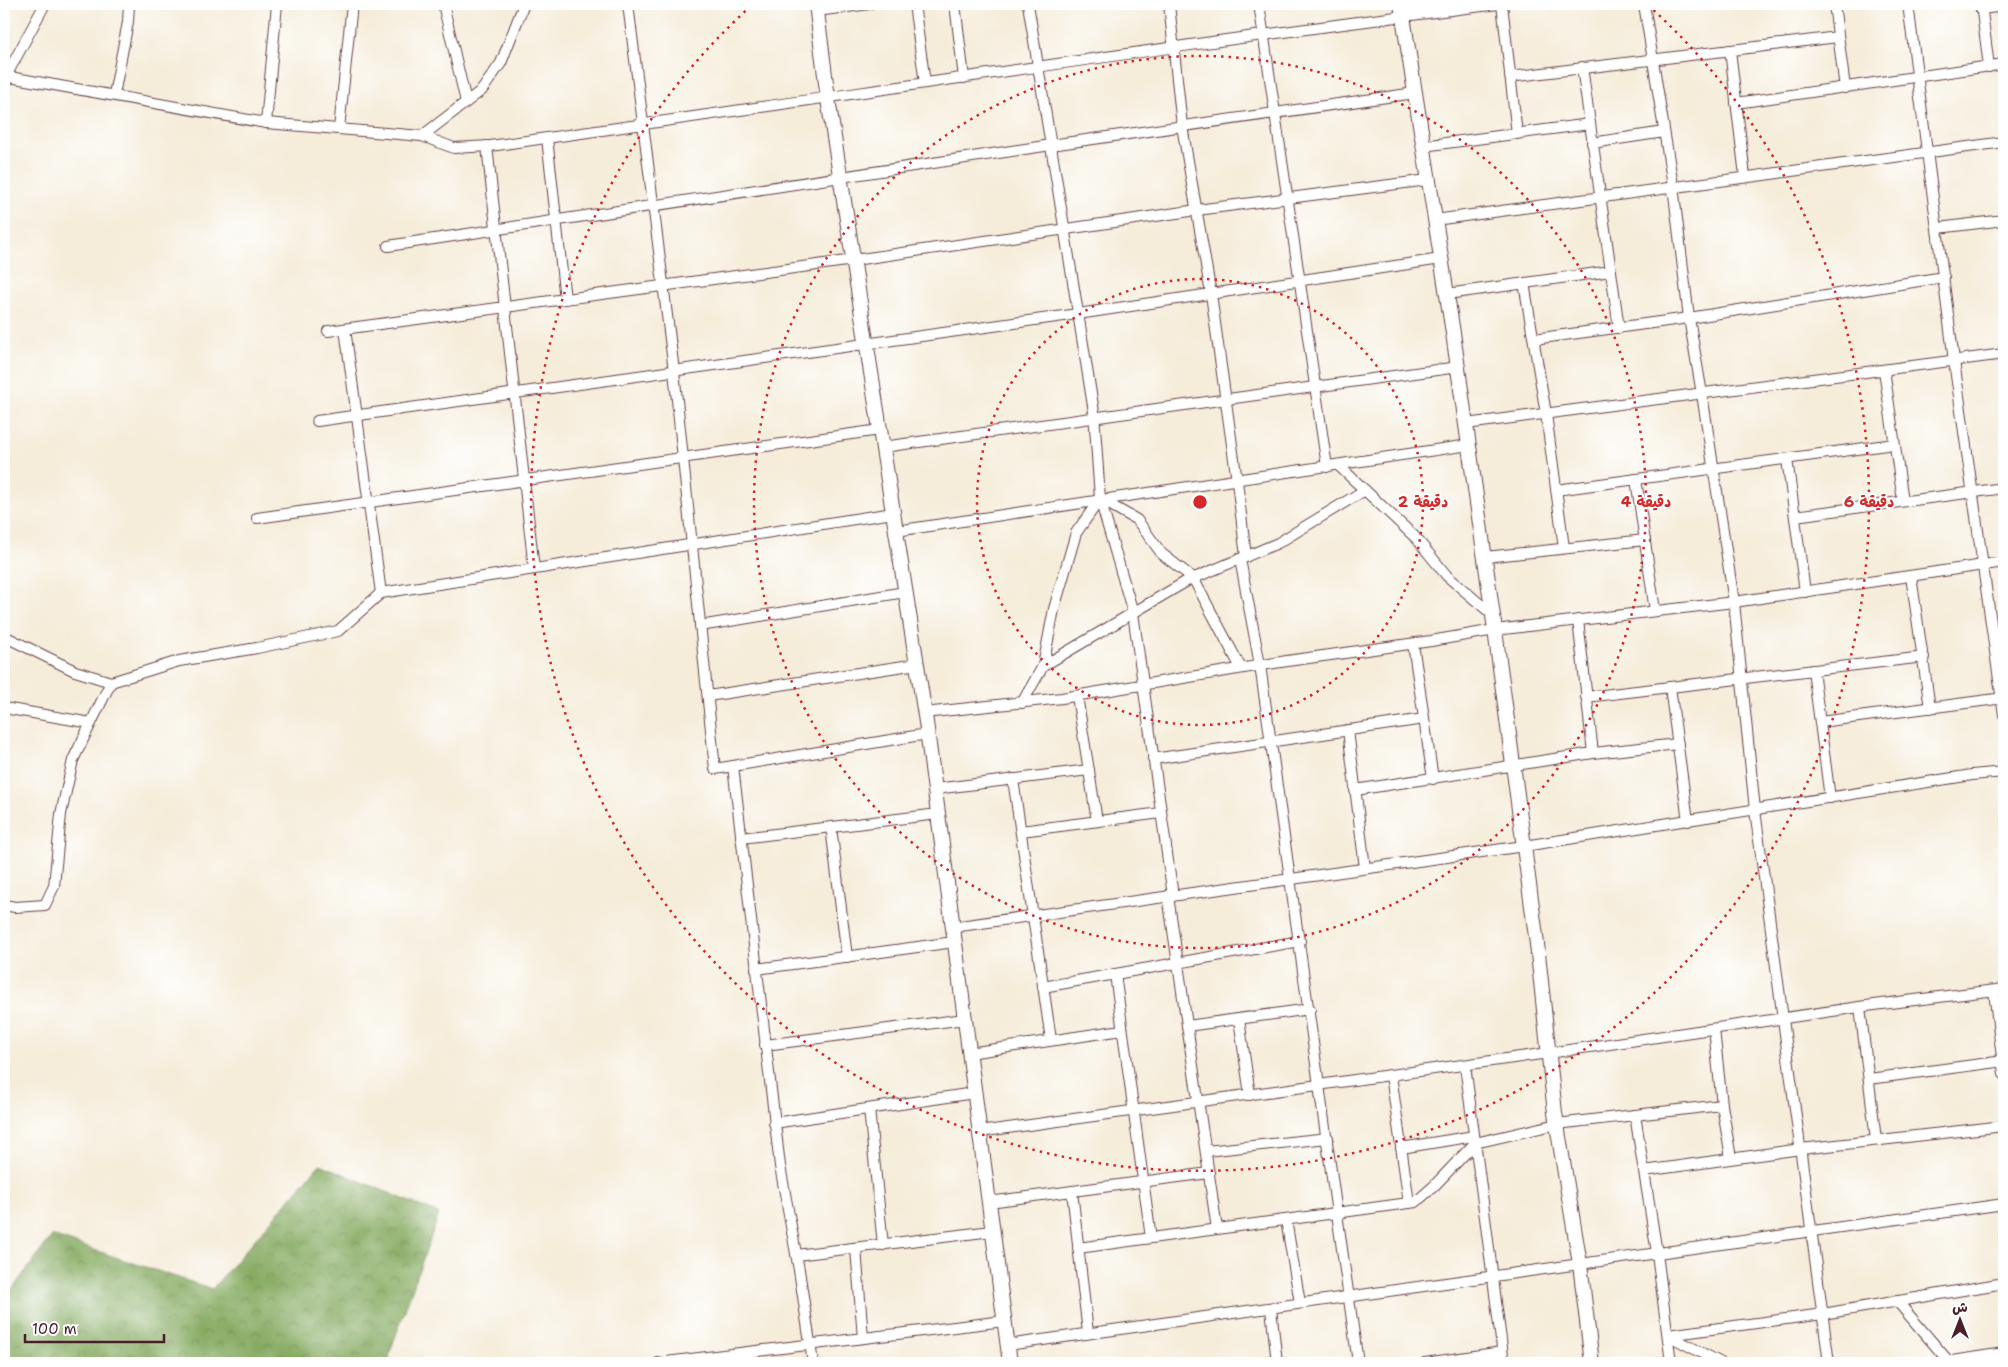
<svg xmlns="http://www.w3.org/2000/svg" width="2008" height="1367" font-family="'Shantell Sans','Playpen Sans Arabic',sans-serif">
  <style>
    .forest { fill: url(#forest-crowns); stroke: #686446 }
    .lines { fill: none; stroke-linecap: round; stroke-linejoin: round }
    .street-casing { stroke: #643e45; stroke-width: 12 }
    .secondary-casing { stroke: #643e45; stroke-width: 16 }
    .street { stroke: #fff; stroke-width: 10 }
    .secondary { stroke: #fff; stroke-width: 14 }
    .ring { fill: none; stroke: #d62828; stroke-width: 2.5; stroke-dasharray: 2.5 5 }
    .centre { fill: #d62828; stroke: #fff; stroke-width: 2.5 }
    .ring-label { font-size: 15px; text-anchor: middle; font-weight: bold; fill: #d62828; stroke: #fff; stroke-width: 4; stroke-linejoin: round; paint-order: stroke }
  </style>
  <defs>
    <pattern id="forest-crowns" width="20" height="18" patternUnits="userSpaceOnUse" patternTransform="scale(1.25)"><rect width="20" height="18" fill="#85aa60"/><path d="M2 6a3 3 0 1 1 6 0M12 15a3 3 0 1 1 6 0" fill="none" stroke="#6f8a4f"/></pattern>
  </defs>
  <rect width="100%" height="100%" fill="#fff"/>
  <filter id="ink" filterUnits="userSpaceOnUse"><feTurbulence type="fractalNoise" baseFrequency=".02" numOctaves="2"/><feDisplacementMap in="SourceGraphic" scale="10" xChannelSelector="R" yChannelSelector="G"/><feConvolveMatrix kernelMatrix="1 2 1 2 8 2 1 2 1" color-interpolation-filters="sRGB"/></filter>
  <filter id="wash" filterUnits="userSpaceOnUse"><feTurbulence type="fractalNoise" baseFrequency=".0096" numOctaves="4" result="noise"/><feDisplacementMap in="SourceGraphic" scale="20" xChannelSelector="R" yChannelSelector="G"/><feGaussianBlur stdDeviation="1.12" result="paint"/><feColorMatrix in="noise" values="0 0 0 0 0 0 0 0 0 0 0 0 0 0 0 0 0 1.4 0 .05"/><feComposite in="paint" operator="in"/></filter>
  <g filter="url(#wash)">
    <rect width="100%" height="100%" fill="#f5ecd9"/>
    <path class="forest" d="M 320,1164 L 439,1214 L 390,1352 L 389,1363 L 4,1363 L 4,1300 L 52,1236 L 212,1289 Z"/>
  </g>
  <g filter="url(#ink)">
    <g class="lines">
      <defs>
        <g id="street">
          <path d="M 443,4 L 466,102"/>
          <path d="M 628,4 L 674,371 L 715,769 L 927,734"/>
          <path d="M 914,4 L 925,83"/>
          <path d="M 955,4 L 964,78"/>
          <path d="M 1028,4 L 1094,412 L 1100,499 L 1133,613 L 1173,896"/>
          <path d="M 1169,4 L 1182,126 L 1211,294 L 1237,481 L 1246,557"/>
          <path d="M 1259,4 L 1327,467"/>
          <path d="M 1502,4 L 1517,134"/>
          <path d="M 1644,4 L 1673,186 L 1689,318 L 1702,394 L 1734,602 L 1755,810 L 1829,1363"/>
          <path d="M 1834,4 L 1845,88"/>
          <path d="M 1908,4 L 1954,361 L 2004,715"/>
          <path d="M 1981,4 L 1989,67"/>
          <path d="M 1981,9 L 2004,6"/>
          <path d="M 817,11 L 869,4"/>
          <path d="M 1730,50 L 1745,176"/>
          <path d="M 1582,67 L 1619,328"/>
          <path d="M 4,76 L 266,123 L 422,136 L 454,148 L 490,146 C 826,99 1161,46 1498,4"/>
          <path d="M 6,76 L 45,4"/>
          <path d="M 1510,77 L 1838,37"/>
          <path d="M 114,95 L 128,22 L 129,4"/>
          <path d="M 1736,103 L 2004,64"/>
          <path d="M 266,123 L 277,4"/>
          <path d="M 339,129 L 352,4"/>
          <path d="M 422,136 L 482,90 L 501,63 L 524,4"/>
          <path d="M 547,138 L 565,299"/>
          <path d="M 1592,143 L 1664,132"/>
          <path d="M 487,146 L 534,569"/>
          <path d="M 1423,146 L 1590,124"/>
          <path d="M 1435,220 L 2004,142"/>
          <path d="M 1938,228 L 2004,220"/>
          <path d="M 388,246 L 1051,145 L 1415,93"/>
          <path d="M 1524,283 L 1546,414 L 1564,548"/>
          <path d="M 1447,294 L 1611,271"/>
          <path d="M 345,329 L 381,593"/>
          <path d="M 328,331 L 854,260 L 1197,210 L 1428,180"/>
          <path d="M 1534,339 L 1689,318 L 1944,277"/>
          <path d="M 1884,370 L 1903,501"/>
          <path d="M 317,421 L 1078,314 L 1441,259"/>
          <path d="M 1466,424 L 2004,354"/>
          <path d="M 883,447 L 1458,367"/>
          <path d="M 1787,459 L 1805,592"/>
          <path d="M 1338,465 L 1416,538 L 1447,576 L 1493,615"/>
          <path d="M 1636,479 L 1655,611"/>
          <path d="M 1556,490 L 1894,444"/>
          <path d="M 1795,516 L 2004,488"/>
          <path d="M 257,518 L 880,430"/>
          <path d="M 896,531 C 1087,501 1278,474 1469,445"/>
          <path d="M 1485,557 L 1645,540"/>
          <path d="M 1240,559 L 1260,665 L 1358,1363"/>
          <path d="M 1911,576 L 1930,708"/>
          <path d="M 1578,620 L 1593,753"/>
          <path d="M 700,626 L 905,592"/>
          <path d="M 4,636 L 75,671 L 111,682 L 179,661 L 257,648 L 338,631 L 381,593 L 893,513"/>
          <path d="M 1413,644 L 1433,779"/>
          <path d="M 1043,666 L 1054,609 L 1076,533 L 1100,499 L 1137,520 L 1162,554 L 1193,578 L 1241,668"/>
          <path d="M 1813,670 L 1830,798"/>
          <path d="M 1670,687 L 1688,821"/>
          <path d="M 708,696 L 917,664"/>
          <path d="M 1077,696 L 1097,821"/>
          <path d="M 1586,697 L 1924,657"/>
          <path d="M 1022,703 L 1043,666 L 1187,581 L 1278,543 L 1365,490"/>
          <path d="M 4,708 L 91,723"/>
          <path d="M 924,713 L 1062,698 L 1287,661 L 1431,641 L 1495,630 L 1734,602 L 2004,562"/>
          <path d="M 1820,722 L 2004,698"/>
          <path d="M 1348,730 L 1365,868"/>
          <path d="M 1153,759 L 1424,719"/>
          <path d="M 733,766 L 780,1166 L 799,1270 L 813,1363"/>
          <path d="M 1013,779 L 1051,1040"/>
          <path d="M 935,789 L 1089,770"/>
          <path d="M 1355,790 L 1593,753 L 1678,744"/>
          <path d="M 831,827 L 847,957"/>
          <path d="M 1021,831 L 1161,813"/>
          <path d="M 741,838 L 938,814"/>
          <path d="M 1168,896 L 1217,1229"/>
          <path d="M 4,905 L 15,907 L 45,905 L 54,886 L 61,814 L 73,760 L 111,682"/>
          <path d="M 953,927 L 1524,846 L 1972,775 L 2004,772"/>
          <path d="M 756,969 L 954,942"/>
          <path d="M 1115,974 L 1151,1238"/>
          <path d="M 1043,987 L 1300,941"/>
          <path d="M 1994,991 L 2004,1074"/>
          <path d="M 1860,1007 L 1876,1140"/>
          <path d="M 1239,1019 L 1250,1095"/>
          <path d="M 1187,1026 L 1310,1009"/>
          <path d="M 1714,1029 L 1722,1105 L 1731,1158"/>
          <path d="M 765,1045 L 965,1019"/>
          <path d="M 969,1053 L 1122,1030"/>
          <path d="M 1465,1065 L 1504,1363"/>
          <path d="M 1391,1075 L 1409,1203"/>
          <path d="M 1869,1079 L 2004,1061"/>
          <path d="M 869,1109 L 883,1245"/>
          <path d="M 1635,1115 L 1657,1253 L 1671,1363"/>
          <path d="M 774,1123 L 974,1093"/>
          <path d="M 979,1132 L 1549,1053 L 1866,1006 L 2004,989"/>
          <path d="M 1401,1148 L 1474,1136"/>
          <path d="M 1206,1151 L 1328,1138"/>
          <path d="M 1644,1171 L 1801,1149 L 2004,1126"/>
          <path d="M 1072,1191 L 1088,1333"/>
          <path d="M 989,1202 L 1209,1173"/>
          <path d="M 1286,1220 L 1300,1303"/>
          <path d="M 856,1248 L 863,1338"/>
          <path d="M 1078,1248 L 1416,1202 L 1434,1186 L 1475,1143 L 1557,1124 L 1722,1105"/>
          <path d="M 796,1255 L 992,1231"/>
          <path d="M 1897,1301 L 1950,1363"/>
          <path d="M 1271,1308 L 1277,1363"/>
          <path d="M 1007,1345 L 2004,1204"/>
          <path d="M 658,1363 L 1004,1321"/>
          <path d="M 1425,1363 L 1502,1352"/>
          <path d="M 1721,1363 L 1668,1335 L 1823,1314 L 2004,1283"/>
          <path d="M 1939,1363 L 2004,1353"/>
        </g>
        <g id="secondary">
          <path d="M 816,4 L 828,99 L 926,722 L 1010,1363"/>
          <path d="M 1401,4 L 1453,333 L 1495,630 L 1537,944 L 1555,1113 L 1580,1264 L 1592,1363"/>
        </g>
      </defs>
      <use href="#street" class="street-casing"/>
      <use href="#secondary" class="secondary-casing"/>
      <use href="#street" class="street"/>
      <use href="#secondary" class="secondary"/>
    </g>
  </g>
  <g class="ring">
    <circle cx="1200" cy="502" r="223"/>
    <circle cx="1200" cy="502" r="446"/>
    <path d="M1648 5A669 669 0 1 1 752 5"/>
  </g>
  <circle cx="1200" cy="502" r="8" class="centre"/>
  <g class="ring-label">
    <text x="1423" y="507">2 دقيقة</text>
    <text x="1646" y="507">4 دقيقة</text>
    <text x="1869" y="507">6 دقيقة</text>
  </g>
  <rect width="2008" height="1367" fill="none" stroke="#fff" stroke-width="20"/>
  <g transform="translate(1960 1320)" stroke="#ffffff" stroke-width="4" paint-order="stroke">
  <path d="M0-4L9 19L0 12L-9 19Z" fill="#4a1f2b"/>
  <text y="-8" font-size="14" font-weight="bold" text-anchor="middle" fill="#4a1f2b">ش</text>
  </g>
  <path d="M25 1334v8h139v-8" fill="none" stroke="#4a1f2b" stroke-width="2.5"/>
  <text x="32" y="1334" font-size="15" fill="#4a1f2b" stroke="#ffffff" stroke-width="4" paint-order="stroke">100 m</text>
</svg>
